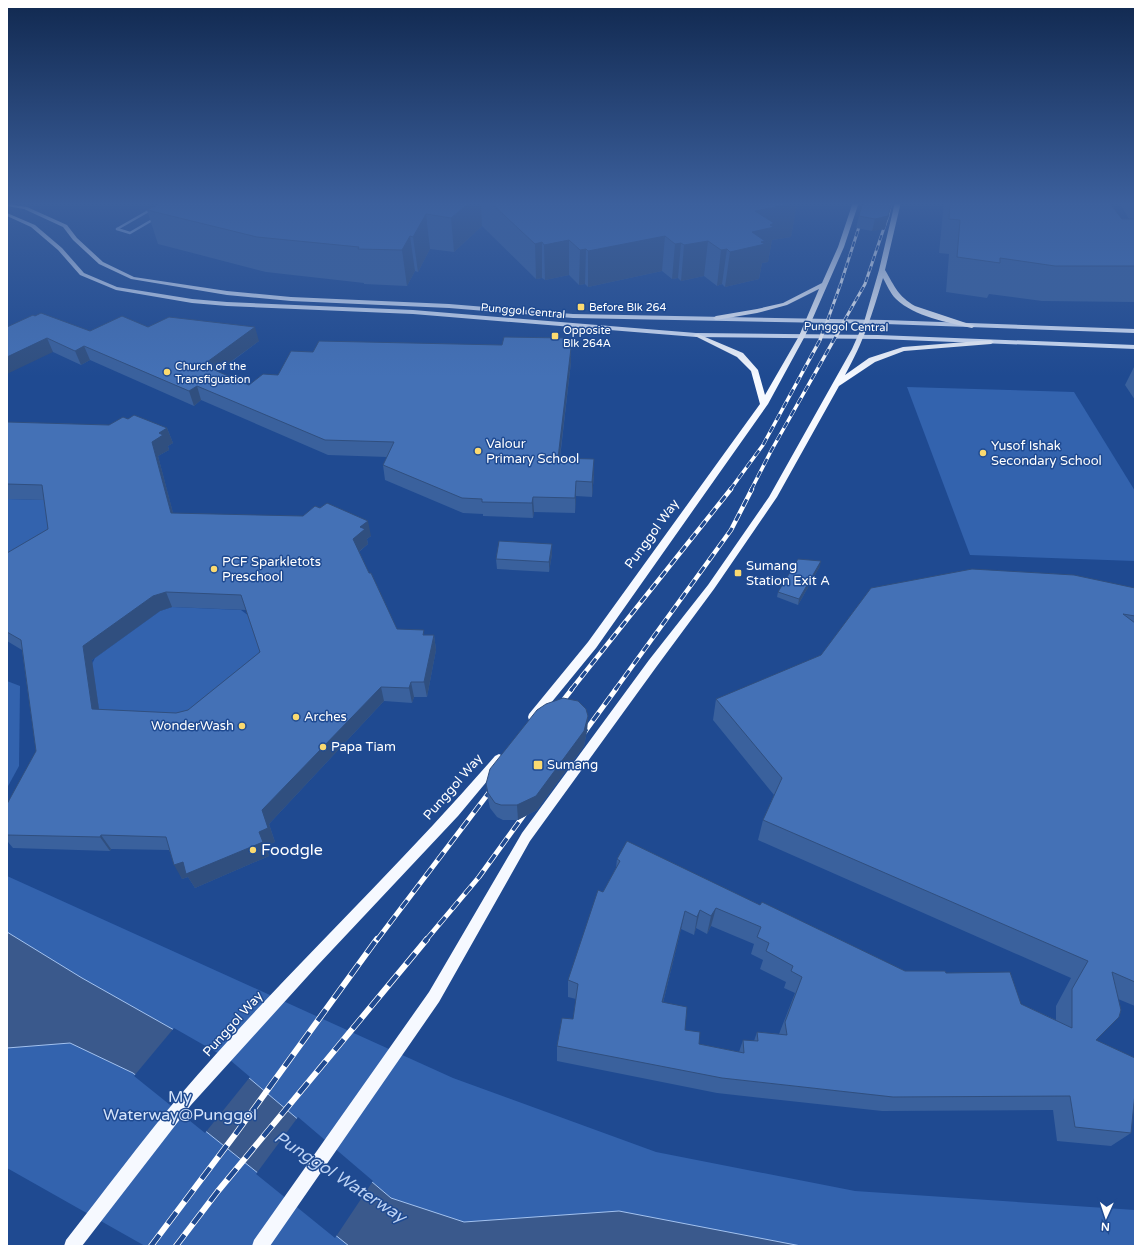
<svg xmlns="http://www.w3.org/2000/svg" width="1142" height="1253" font-family="'Varela Round',sans-serif">
  <style>
    .green { fill: #3363ae }
    .water { fill: #3a598c; stroke: #a3c2ef }
    .pier { fill: #1f4a91 }
    .lines { fill: none; stroke-linecap: round; stroke-linejoin: round }
    .minor { stroke: #b0c8ed; stroke-width: 2.5 }
    .secondary { fill: #dce7fa; fill-rule: evenodd }
    .primary { fill: #f6f9ff; fill-rule: evenodd }
    .rail-far4-casing { stroke: #fff; stroke-width: 3 }
    .rail-far3-casing { stroke: #fff; stroke-width: 3.5 }
    .rail-far2-casing { stroke: #fff; stroke-width: 4.5 }
    .rail-far1-casing { stroke: #fff; stroke-width: 5 }
    .rail-casing { stroke: #fff; stroke-width: 6 }
    .rail-far4 { stroke: #1f4a91; stroke-width: 2; stroke-dasharray: 5.5; stroke-linecap: butt }
    .rail-far3 { stroke: #1f4a91; stroke-width: 2.5; stroke-dasharray: 7; stroke-linecap: butt }
    .rail-far2 { stroke: #1f4a91; stroke-width: 3; stroke-dasharray: 8; stroke-linecap: butt }
    .rail-far1 { stroke: #1f4a91; stroke-width: 3.5; stroke-dasharray: 10; stroke-linecap: butt }
    .rail { stroke: #1f4a91; stroke-width: 4.5; stroke-dasharray: 14; stroke-linecap: butt }
    .wall { fill: #3a619d; fill-rule: evenodd }
    .shaded-wall { fill: #304f7f }
    .building { fill: #4471b6; stroke: #304f7f; fill-rule: evenodd }
    .poi-dot { fill: #fbda70; stroke: #1f4a91; stroke-width: 1.5 }
    .labels { text-anchor: middle; dominant-baseline: central; stroke-width: 3; stroke-linejoin: round; paint-order: stroke }
    .far-poi-label { font-size: 11px; fill: #fff; stroke: #1f4a91; text-anchor: start }
    .far-street-label { font-size: 11px; fill: #fff; stroke: #1f4a91 }
    .poi-label { font-size: 13px; fill: #fff; stroke: #1f4a91; text-anchor: start }
    .street-label { font-size: 13px; fill: #fff; stroke: #1f4a91 }
    .near-poi-label { font-size: 16px; fill: #fff; stroke: #1f4a91; text-anchor: start }
    .near-park-label { font-size: 16px; fill: #d5e4fa; stroke: #1f4a91 }
    .near-water-label { font-size: 17px; font-style: italic; fill: #bcd2f4; stroke: #1f4a91 }
  </style>
  <rect width="100%" height="100%" fill="#1f4a91"/>
  <g class="green">
    <path d="M 907,387 L 1074,392 L 1135,491 L 1135,561 L 970,555 Z"/>
    <path d="M 7,499 L 45,500 L 55,540 L 7,574 Z"/>
    <path d="M 172,607 L 241,610 L 249,616 L 264,662 L 195,725 L 100,716 L 92,664 L 95,658 L 160,611 Z"/>
    <path d="M 7,681 L 20,686 L 19,766 L 7,788 Z"/>
    <path d="M 7,876 L 453,1078 L 656,1152 L 855,1191 L 1135,1210 L 1135,1246 L 145,1246 L 7,1168 Z"/>
  </g>
  <path class="water" d="M 7,932 L 82,978 L 229,1061 L 391,1198 L 464,1222 L 619,1211 L 801,1246 L 349,1246 L 133,1073 L 70,1043 L 7,1048 Z"/>
  <g class="pier">
    <path d="M 174,1028 L 230,1060 L 250,1077 L 205,1133 L 134,1076 Z"/>
    <path d="M 298,1117 L 373,1181 L 335,1238 L 256,1174 Z"/>
  </g>
  <g class="lines">
    <g class="minor">
      <path d="M 117,229 L 130,233 L 154,219"/>
      <path d="M 117,229 L 152,209"/>
    </g>
    <g class="secondary">
      <path d="M 7,204 L 27,207 L 67,225 L 77,238 L 103,262 L 134,277 L 227,291 L 291,297 L 449,304 L 573,314 L 885,320 L 1135,329 L 1135,333 L 885,324 L 573,318 L 449,308 L 291,301 L 227,295 L 131,279 L 99,264 L 73,240 L 63,227 L 24,209 L 7,206 Z"/>
      <path d="M 7,213 L 35,225 L 62,248 L 84,273 L 117,287 L 192,299 L 227,302 L 413,310 L 696,333 L 878,335 L 1135,345 L 1135,349 L 878,339 L 696,337 L 413,314 L 227,306 L 192,303 L 116,290 L 80,275 L 58,250 L 31,227 L 7,216 Z"/>
    </g>
    <g class="primary">
      <path d="M 853,202 L 859,202 L 844,247 L 805,336 L 768,404 L 596,648 L 537,720 L 533,721 L 529,720 L 528,717 L 529,714 L 588,642 L 760,404 L 751,371 L 737,357 L 693,335 L 698,334 L 743,353 L 758,370 L 765,395 L 799,336 L 819,289 L 787,305 L 757,313 L 716,320 L 713,318 L 716,316 L 757,309 L 783,303 L 822,283 L 838,247 Z"/>
      <path d="M 895,202 L 901,202 L 885,270 C 895,287 898,296 915,306 L 975,326 L 972,328 C 947,322 915,317 896,299 C 890,293 887,285 883,278 C 872,315 864,341 845,375 L 869,358 L 903,347 L 991,340 L 994,342 L 991,344 L 904,351 L 875,362 L 839,386 L 777,497 L 714,589 L 657,666 L 530,841 L 439,1002 L 270,1246 L 252,1246 L 254,1240 L 429,992 L 522,833 L 649,660 L 708,585 L 769,497 L 852,349 L 864,322 L 879,270 Z"/>
      <path d="M 499,754 L 503,756 L 505,759 L 503,762 L 458,816 L 317,966 L 191,1105 L 82,1246 L 64,1246 L 66,1240 C 104,1192 141,1141 181,1094 C 281,977 395,872 495,756 Z"/>
    </g>
    <defs>
      <g id="rail-far4">
        <path d="M 824,330 L 841,283 L 867,202"/>
        <path d="M 839,330 L 865,284 L 888,216 L 891,202"/>
      </g>
      <g id="rail-far3">
        <path d="M 730,490 L 763,445 L 820,340 L 824,329"/>
        <path d="M 751,490 L 771,451 L 840,329"/>
      </g>
      <g id="rail-far2">
        <path d="M 571,690 L 731,489"/>
        <path d="M 615,690 L 731,530 L 752,489"/>
      </g>
      <g id="rail-far1">
        <path d="M 558,707 L 572,689"/>
        <path d="M 581,737 L 616,689"/>
        <path d="M 377,940 L 494,786"/>
        <path d="M 426,940 L 479,877 L 529,808"/>
      </g>
      <g id="rail">
        <path d="M 151,1246 L 237,1132 L 377,939"/>
        <path d="M 176,1246 L 218,1191 L 427,939"/>
      </g>
    </defs>
    <use href="#rail-far4" class="rail-far4-casing"/>
    <use href="#rail-far3" class="rail-far3-casing"/>
    <use href="#rail-far2" class="rail-far2-casing"/>
    <use href="#rail-far1" class="rail-far1-casing"/>
    <use href="#rail" class="rail-casing"/>
    <use href="#rail-far4" class="rail-far4"/>
    <use href="#rail-far3" class="rail-far3"/>
    <use href="#rail-far2" class="rail-far2"/>
    <use href="#rail-far1" class="rail-far1"/>
    <use href="#rail" class="rail"/>
  </g>
  <g class="wall">
    <path d="M 163,202 L 802,202 L 797,203 L 791,237 L 772,240 L 768,262 L 762,263 L 759,279 L 725,287 L 722,284 L 717,286 L 704,276 L 681,281 L 678,278 L 672,279 L 662,271 L 588,287 L 585,284 L 579,285 L 569,275 L 545,280 L 542,278 L 536,279 L 482,226 L 454,252 L 430,249 L 418,272 L 415,271 L 407,286 L 364,284 L 364,283 L 266,272 L 158,244 L 147,210 Z"/>
    <path d="M 863,202 L 885,229 L 872,231 L 856,228 L 859,216 Z"/>
    <path d="M 944,202 L 1109,202 L 1122,219 L 1129,219 L 1119,202 L 1135,202 L 1135,302 L 1042,301 L 989,294 L 987,298 L 946,292 L 949,254 L 939,253 Z"/>
    <path d="M 7,327 L 90,331 L 148,327 L 259,341 L 218,372 L 249,385 L 278,375 L 313,352 L 502,345 L 565,338 L 565,348 L 571,362 L 560,458 L 594,474 L 592,497 L 576,496 L 575,513 L 534,512 L 533,518 L 483,516 L 483,514 L 463,513 L 385,480 L 383,465 L 387,457 L 328,455 L 201,400 L 194,406 L 90,360 L 81,365 L 53,352 Z"/>
    <path d="M 1134,367 L 1135,367 L 1135,400 L 1125,385 Z"/>
    <path d="M 128,419 L 167,428 L 173,443 L 168,446 L 169,450 L 158,456 L 173,513 L 371,536 L 367,539 L 368,544 L 359,552 L 369,573 L 397,629 L 425,635 L 434,635 L 436,650 L 427,697 L 414,697 L 412,703 L 384,701 L 269,824 L 275,842 L 266,846 L 269,856 L 195,888 L 188,877 L 182,879 L 169,850 L 111,849 L 110,851 L 13,848 L 8,842 L 7,842 L 7,804 L 36,751 L 22,650 L 7,641 L 7,553 L 48,529 L 44,500 L 7,499 L 7,422 L 109,425 ZM 172,607 L 246,610 L 260,652 L 188,710 L 176,713 L 99,709 L 92,660 L 160,611 Z"/>
    <path d="M 552,554 L 549,572 L 497,569 L 496,559 Z"/>
    <path d="M 820,566 L 798,605 L 777,597 L 778,592 Z"/>
    <path d="M 1135,588 L 1135,1006 L 1118,999 L 1096,1040 L 1131,1133 L 1111,1146 L 1057,1141 L 1053,1110 L 882,1111 L 717,1093 L 557,1061 L 557,1046 L 573,1019 L 576,999 L 568,997 L 568,980 L 603,892 L 616,868 L 617,859 L 760,905 L 905,971 L 946,973 L 1021,1004 L 1056,1020 L 1056,1006 L 1071,978 L 758,840 L 763,820 L 774,795 L 713,720 L 716,699 ZM 711,926 L 754,944 L 751,954 L 763,960 L 760,969 L 786,982 L 784,988 L 795,993 L 779,1034 L 757,1032 L 754,1041 L 743,1040 L 739,1052 L 699,1044 L 685,1030 L 663,1003 L 681,929 L 694,935 L 696,928 L 707,934 Z"/>
    <path d="M 588,716 L 587,731 L 584,746 L 537,810 L 518,820 L 503,820 L 497,817 L 490,808 L 488,799 L 486,784 Z"/>
  </g>
  <g class="shaded-wall">
    <path d="M 470,202 L 481,202 L 482,226 L 454,252 L 451,218 Z"/>
    <path d="M 771,202 L 802,202 L 797,203 L 791,237 L 772,240 L 768,262 L 762,263 L 759,279 L 725,287 L 730,252 L 755,211 Z"/>
    <path d="M 892,202 L 885,229 L 872,231 L 875,219 Z"/>
    <path d="M 426,214 L 430,249 L 418,272 L 413,237 Z"/>
    <path d="M 410,236 L 415,271 L 407,286 L 402,250 Z"/>
    <path d="M 665,236 L 662,271 L 588,287 L 588,251 Z"/>
    <path d="M 569,240 L 569,275 L 545,280 L 544,245 Z"/>
    <path d="M 708,241 L 704,276 L 681,281 L 684,245 Z"/>
    <path d="M 542,242 L 542,278 L 536,279 L 535,244 Z"/>
    <path d="M 681,243 L 678,278 L 672,279 L 675,244 Z"/>
    <path d="M 586,249 L 585,284 L 579,285 L 580,250 Z"/>
    <path d="M 727,249 L 722,284 L 717,286 L 721,250 Z"/>
    <path d="M 255,327 L 259,341 L 207,379 L 203,365 Z"/>
    <path d="M 47,338 L 53,352 L 7,374 L 7,357 Z"/>
    <path d="M 84,346 L 90,360 L 81,365 L 75,351 Z"/>
    <path d="M 571,348 L 571,362 L 558,472 L 558,458 Z"/>
    <path d="M 197,386 L 201,400 L 194,406 L 189,391 Z"/>
    <path d="M 167,428 L 173,443 L 168,446 L 169,450 L 158,456 L 177,528 L 171,513 L 152,442 L 159,433 Z"/>
    <path d="M 594,459 L 594,474 L 592,497 L 592,482 Z"/>
    <path d="M 576,481 L 576,496 L 575,513 L 575,498 Z"/>
    <path d="M 533,497 L 534,512 L 533,518 L 532,503 Z"/>
    <path d="M 368,521 L 371,536 L 367,539 L 368,544 L 356,554 L 353,539 L 360,527 Z"/>
    <path d="M 552,544 L 552,554 L 549,572 L 549,562 Z"/>
    <path d="M 821,561 L 820,566 L 798,605 L 799,599 Z"/>
    <path d="M 166,592 L 172,607 L 160,611 L 92,660 L 101,724 L 92,709 L 83,646 L 153,596 Z"/>
    <path d="M 434,635 L 436,650 L 427,697 L 424,682 Z"/>
    <path d="M 411,682 L 414,697 L 412,703 L 409,688 Z"/>
    <path d="M 381,687 L 384,701 L 269,824 L 275,842 L 266,846 L 269,856 L 195,888 L 188,877 L 182,879 L 174,865 L 259,832 L 262,810 Z"/>
    <path d="M 588,716 L 587,731 L 584,746 L 537,810 L 518,820 L 517,805 Z"/>
    <path d="M 101,835 L 111,849 L 110,851 L 100,837 Z"/>
    <path d="M 716,908 L 711,926 L 707,934 L 711,916 Z"/>
    <path d="M 700,910 L 696,928 L 694,935 L 697,917 Z"/>
    <path d="M 685,911 L 681,929 L 659,1018 L 662,1002 Z"/>
  </g>
  <g class="building">
    <path d="M 163,202 L 470,202 L 451,218 L 426,214 L 413,237 L 410,236 L 402,250 L 358,249 L 359,247 L 257,237 L 147,210 Z"/>
    <path d="M 490,202 L 795,202 L 796,203 L 755,211 L 774,223 L 770,225 L 774,227 L 752,232 L 765,241 L 761,242 L 765,244 L 730,252 L 727,249 L 721,250 L 708,241 L 684,245 L 681,243 L 675,244 L 665,236 L 588,251 L 586,249 L 580,250 L 569,240 L 544,245 L 542,242 L 535,244 Z"/>
    <path d="M 863,202 L 892,202 L 888,216 L 875,219 L 859,216 Z"/>
    <path d="M 950,202 L 1109,202 L 1122,219 L 1135,219 L 1135,266 L 1055,266 L 1000,258 L 1000,263 L 957,257 L 960,220 L 949,219 Z"/>
    <path d="M 41,313 L 90,331 L 122,316 L 148,327 L 169,317 L 255,327 L 203,365 L 249,385 L 263,374 L 278,375 L 291,351 L 313,352 L 319,341 L 502,345 L 504,337 L 565,338 L 564,348 L 571,348 L 558,458 L 594,459 L 592,482 L 576,481 L 575,498 L 533,497 L 532,503 L 482,502 L 482,499 L 462,498 L 383,465 L 394,442 L 325,440 L 197,386 L 189,391 L 84,346 L 75,351 L 47,338 L 7,357 L 7,327 L 33,315 L 35,316 Z"/>
    <path d="M 134,415 L 167,428 L 159,433 L 163,435 L 152,442 L 171,513 L 303,516 L 315,506 L 320,508 L 327,503 L 368,521 L 360,527 L 365,529 L 353,539 L 369,573 L 371,573 L 397,629 L 424,630 L 423,635 L 434,635 L 424,682 L 411,682 L 409,688 L 381,687 L 262,810 L 268,828 L 259,832 L 263,842 L 186,874 L 183,862 L 174,865 L 166,837 L 101,835 L 100,837 L 7,835 L 7,804 L 36,751 L 21,640 L 7,632 L 7,553 L 48,529 L 42,485 L 7,484 L 7,422 L 109,425 L 123,417 L 128,419 ZM 166,592 L 241,595 L 260,652 L 188,710 L 176,713 L 92,709 L 83,646 L 153,596 Z"/>
    <path d="M 499,541 L 552,544 L 549,562 L 496,559 Z"/>
    <path d="M 798,559 L 821,561 L 799,599 L 778,592 Z"/>
    <path d="M 972,569 L 1074,575 L 1135,588 L 1135,616 L 1123,614 L 1135,623 L 1135,982 L 1112,972 L 1121,1010 L 1119,1017 L 1096,1040 L 1135,1058 L 1135,1093 L 1131,1133 L 1075,1127 L 1070,1096 L 893,1097 L 722,1078 L 557,1046 L 562,1018 L 573,1019 L 578,984 L 568,980 L 598,890 L 603,892 L 620,861 L 617,859 L 627,841 L 760,905 L 762,902 L 905,971 L 945,971 L 946,973 L 1010,972 L 1021,1004 L 1072,1028 L 1072,989 L 1088,961 L 763,820 L 782,778 L 716,699 L 821,655 L 871,588 ZM 716,908 L 761,927 L 757,937 L 769,943 L 766,951 L 793,966 L 791,971 L 802,977 L 785,1022 L 787,1035 L 757,1032 L 758,1041 L 743,1040 L 744,1053 L 699,1044 L 700,1032 L 685,1030 L 687,1007 L 662,1002 L 685,911 L 697,917 L 700,910 L 711,916 Z"/>
    <path d="M 563,698 L 578,701 L 586,709 L 588,716 L 584,731 L 536,796 L 517,805 L 501,805 L 495,803 L 488,793 L 486,784 L 490,769 L 537,710 L 546,704 Z"/>
  </g>
  <linearGradient id="sky" x2="0" y2="1"><stop stop-color="#112950"/><stop offset="0.54" stop-color="#3c609d"/><stop offset="1" stop-color="#3c609d" stop-opacity="0"/></linearGradient>
  <rect width="1142" height="377" fill="url(#sky)"/>
  <g class="poi-dot">
    <rect x="577" y="303" width="8" height="8" rx="2"/>
    <rect x="551" y="332" width="8" height="8" rx="2"/>
    <circle cx="167" cy="372" r="4"/>
    <circle cx="478" cy="451" r="4"/>
    <circle cx="983" cy="453" r="4"/>
    <circle cx="214" cy="569" r="4"/>
    <rect x="734" y="569" width="8" height="8" rx="2"/>
    <circle cx="296" cy="717" r="4"/>
    <circle cx="242" cy="726" r="4"/>
    <circle cx="323" cy="747" r="4"/>
    <rect x="533" y="760" width="10" height="10" rx="2"/>
    <circle cx="253" cy="850" r="4"/>
  </g>
  <g class="labels">
    <g class="far-poi-label">
      <text x="589" y="307">Before Blk 264</text>
      <text x="563" y="330">Opposite<tspan x="563" dy="13">Blk 264A</tspan></text>
      <text x="175" y="366">Church of the<tspan x="175" dy="13">Transfiguation</tspan></text>
    </g>
    <g class="far-street-label">
      <text transform="translate(523 311) rotate(5)">Punggol Central</text>
      <text transform="translate(846 327) rotate(1)">Punggol Central</text>
    </g>
    <g class="poi-label">
      <text x="486" y="444">Valour<tspan x="486" dy="15">Primary School</tspan></text>
      <text x="991" y="446">Yusof Ishak<tspan x="991" dy="15">Secondary School</tspan></text>
      <text x="222" y="562">PCF Sparkletots<tspan x="222" dy="15">Preschool</tspan></text>
      <text x="746" y="566">Sumang<tspan x="746" dy="15">Station Exit A</tspan></text>
      <text x="304" y="717">Arches</text>
      <text x="234" y="726" text-anchor="end">WonderWash</text>
      <text x="331" y="747">Papa Tiam</text>
      <text x="547" y="765">Sumang</text>
    </g>
    <g class="street-label">
      <text transform="translate(652 534) rotate(-54)">Punggol Way</text>
      <text transform="translate(453 787) rotate(-49)">Punggol Way</text>
      <text transform="translate(233 1024) rotate(-48)">Punggol Way</text>
    </g>
    <g class="near-poi-label">
      <text x="261" y="850">Foodgle</text>
    </g>
    <g class="near-park-label">
      <text x="180" y="1097">My<tspan x="180" dy="18">Waterway@Punggol</tspan></text>
    </g>
    <g class="near-water-label">
      <text transform="translate(340 1177) rotate(33)">Punggol Waterway</text>
    </g>
  </g>
  <rect width="1142" height="1253" fill="none" stroke="#ffffff" stroke-width="16"/>
  <g transform="translate(1106 1217) rotate(183)" stroke="#1f4a91" stroke-width="3" paint-order="stroke">
  <path d="M0-3L7 15L0 10L-7 15Z" fill="#ffffff"/>
  <text y="-6" font-size="11" font-weight="bold" text-anchor="middle" fill="#ffffff">N</text>
  </g>
</svg>
